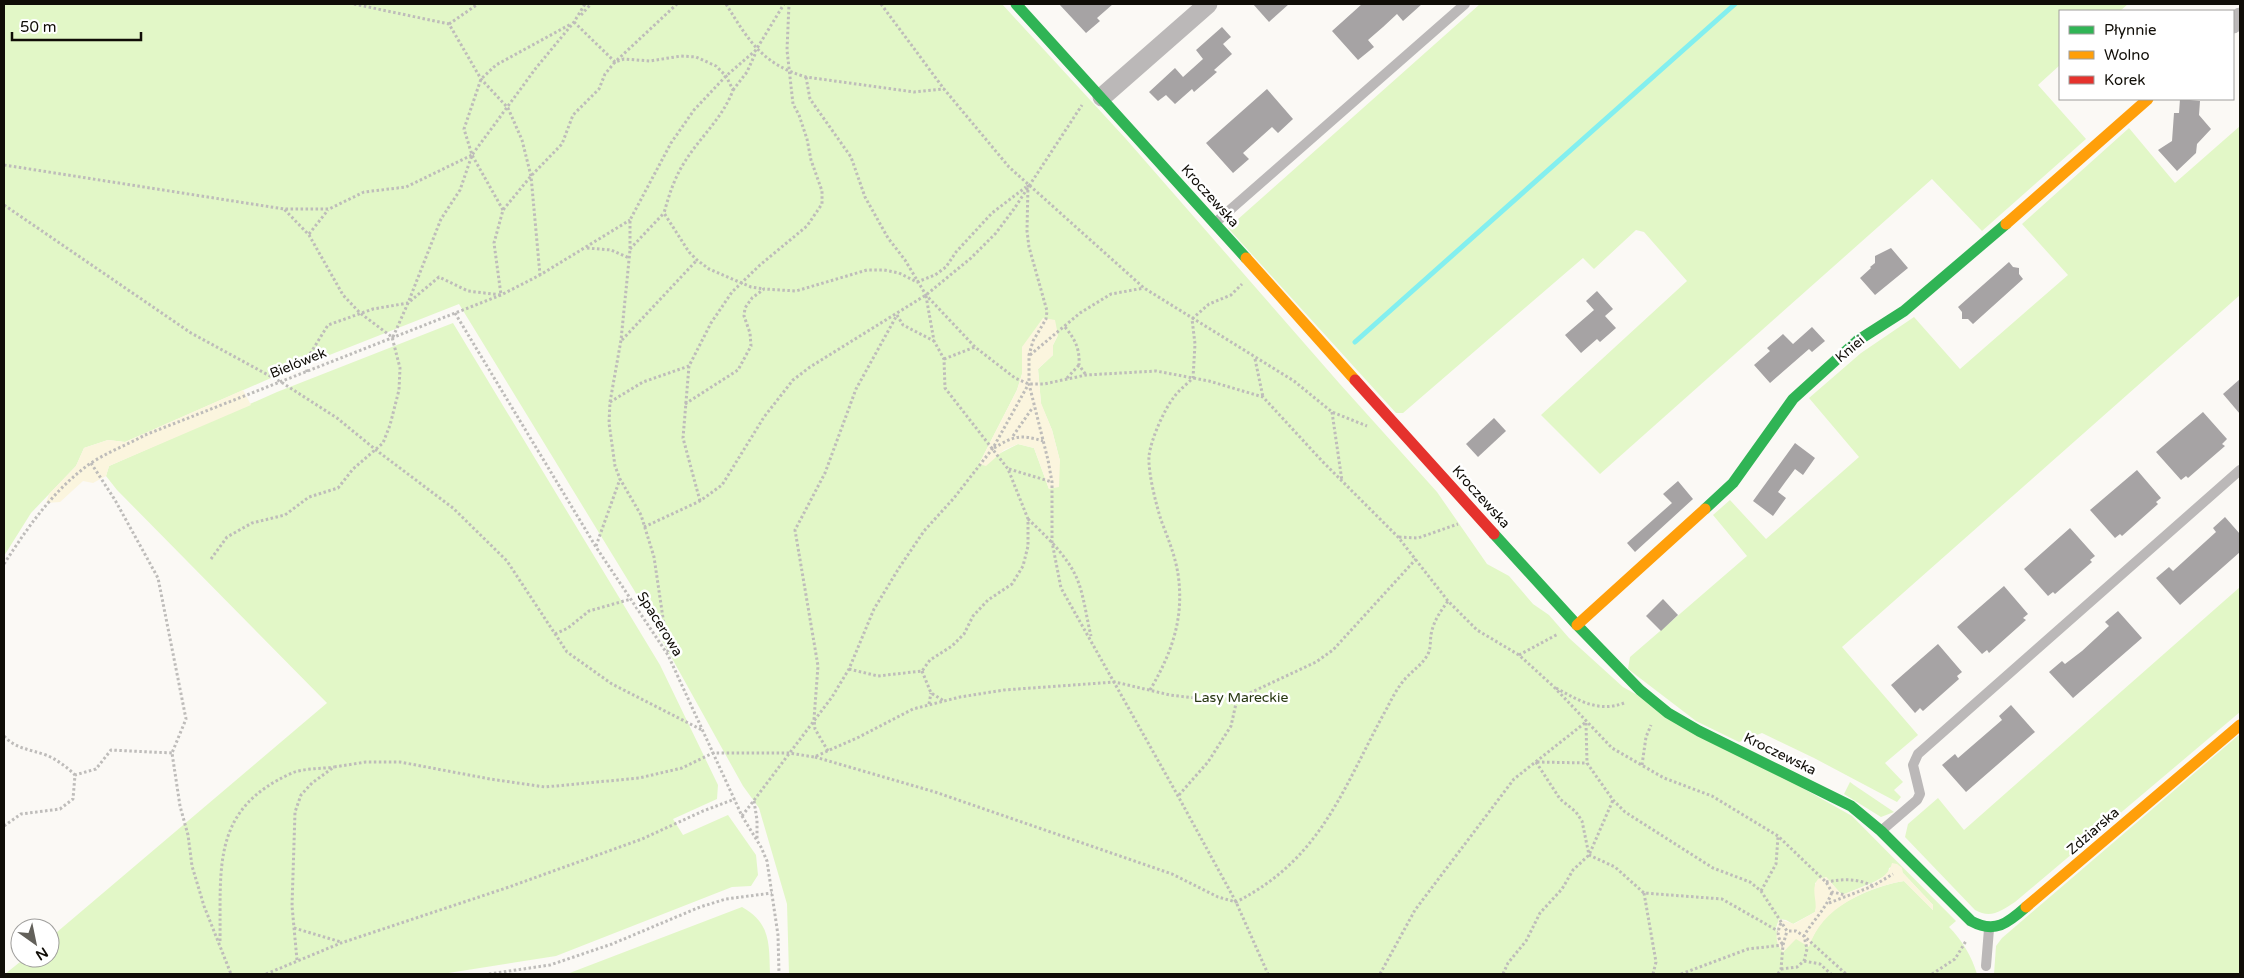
<svg xmlns="http://www.w3.org/2000/svg" width="2244" height="978" font-family="'Varela Round',sans-serif">
  <style>
    .green { fill: #e2f7c7; fill-rule: evenodd }
    .sand { fill: #fbf5de }
    .lines { fill: none; stroke-linecap: round; stroke-linejoin: round }
    .stream { stroke: #83efef; stroke-width: 5 }
    .building { fill: #a6a3a4 }
    .path { stroke: #bebcba; stroke-width: 3; stroke-dasharray: 2.5 2.5; stroke-linecap: butt }
    .lane { stroke: #bbb8b8; stroke-width: 10 }
    .street { stroke: #bbb8b8; stroke-width: 19 }
    .fast { stroke: #30b455; stroke-width: 11 }
    .slow { stroke: #ff9f0a; stroke-width: 11 }
    .jam { stroke: #e5322d; stroke-width: 11 }
    .labels { text-anchor: middle; dominant-baseline: central; stroke-width: 5; stroke-linejoin: round; paint-order: stroke }
    .street-label { font-size: 14px; fill: #100d07; stroke: #fff }
    .park-label { font-size: 14px; fill: #273711; stroke: #fff }
  </style>
  <rect width="100%" height="100%" fill="#fbf9f5"/>
  <g class="green">
    <path d="M 4,4 L 1002,4 L 1126,139 L 1339,383 L 1437,492 L 1487,564 L 1509,576 L 1533,604 L 1549,615 L 1569,638 L 1623,687 L 1852,816 L 1956,921 L 1949,927 C 1962,940 1972,957 1977,974 L 789,974 L 787,904 L 759,808 L 743,786 L 634,590 L 459,304 L 271,378 L 125,442 L 108,440 L 84,448 L 76,466 L 31,513 L 4,556 ZM 1058,335 L 1053,345 L 1053,355 L 1038,369 L 1041,404 L 1052,430 L 1060,461 L 1049,489 L 1034,448 L 1018,444 L 979,464 L 1017,390 L 1022,374 L 1022,347 ZM 1892,867 L 1903,873 L 1933,905 L 1933,910 L 1904,881 C 1879,885 1850,897 1830,913 C 1822,920 1817,929 1812,938 L 1800,940 L 1796,938 L 1783,952 L 1776,928 L 1779,919 L 1786,920 L 1793,924 L 1815,912 L 1817,904 L 1815,883 L 1826,877 L 1842,895 L 1874,882 L 1888,874 L 1889,868 Z"/>
    <path d="M 1480,4 L 2128,4 L 2120,11 L 2060,11 L 2060,65 L 2038,85 L 2086,139 L 1982,231 L 1932,179 L 1600,474 L 1541,415 L 1687,281 L 1644,232 L 1636,230 L 1594,269 L 1583,258 L 1403,413 L 1396,413 L 1228,228 Z"/>
    <path d="M 2240,126 L 2240,295 L 1842,647 L 1918,735 L 1885,763 L 1903,782 L 1894,790 L 1901,797 L 1897,802 L 1814,758 L 1762,733 L 1739,742 L 1696,721 L 1628,669 L 1630,657 L 1747,556 L 1713,515 L 1730,500 L 1766,539 L 1859,457 L 1809,398 L 1861,353 L 1914,317 L 1960,369 L 2068,275 L 2022,224 L 2129,128 L 2175,183 Z"/>
    <path d="M 453,323 L 660,665 L 718,785 L 717,799 L 673,819 L 683,835 L 728,815 L 756,855 L 758,875 L 751,886 L 732,887 L 556,956 L 442,974 L 5,974 L 25,958 L 50,958 L 50,938 L 327,703 L 117,490 L 106,476 L 109,466 L 277,392 Z"/>
    <path d="M 2240,587 L 2240,712 L 2015,902 C 2001,911 1991,919 1975,910 L 1905,837 L 1908,824 L 1938,798 L 1964,830 Z"/>
    <path d="M 2240,734 L 2240,974 L 1994,974 L 1996,946 L 2002,938 Z"/>
    <path d="M 1850,782 L 1854,785 L 1894,812 L 1881,817 L 1844,794 Z"/>
    <path d="M 742,907 C 771,923 769,944 770,974 L 567,974 Z"/>
  </g>
  <g class="sand">
    <path d="M 1043,318 L 1055,320 L 1058,335 L 1053,345 L 1053,355 L 1038,369 L 1041,403 L 1052,430 L 1060,461 L 1059,487 L 1049,489 L 1034,448 L 1018,444 L 1004,450 L 986,466 L 979,464 L 1017,390 L 1022,374 L 1022,347 Z"/>
    <path d="M 243,390 L 251,405 L 109,466 L 106,476 L 93,483 L 83,481 L 60,502 L 46,503 L 49,494 L 76,466 L 84,448 L 108,440 L 125,442 Z"/>
    <path d="M 1892,863 L 1897,864 L 1902,868 L 1903,873 L 1933,905 L 1933,910 L 1904,881 C 1867,887 1821,908 1809,947 L 1796,939 L 1783,952 C 1774,944 1776,930 1779,919 L 1794,924 L 1815,912 C 1818,901 1810,889 1818,879 L 1826,877 L 1842,895 C 1859,888 1888,882 1892,863 Z"/>
  </g>
  <g class="lines">
    <path class="stream" d="M 1355,342 L 1735,4"/>
  </g>
  <g class="building">
    <path d="M 1059,4 L 1113,4 L 1097,18 L 1100,21 L 1086,33 Z"/>
    <path d="M 1253,4 L 1289,4 L 1269,22 Z"/>
    <path d="M 1362,4 L 1422,4 L 1403,21 L 1397,14 L 1383,27 L 1368,40 L 1374,47 L 1358,60 L 1332,31 Z"/>
    <path d="M 1222,27 L 1231,37 L 1223,44 L 1232,54 L 1214,70 L 1217,72 L 1194,92 L 1192,89 L 1175,104 L 1166,95 L 1158,101 L 1149,92 L 1175,68 L 1183,77 L 1203,59 L 1196,50 Z"/>
    <path d="M 1267,89 L 1293,119 L 1278,133 L 1272,127 L 1243,153 L 1249,159 L 1233,173 L 1206,143 Z"/>
    <path d="M 2180,99 L 2200,101 L 2199,115 L 2211,129 L 2197,144 L 2196,153 L 2177,171 L 2158,150 L 2172,141 L 2174,113 L 2179,113 Z"/>
    <path d="M 1891,248 L 1908,268 L 1875,295 L 1860,278 L 1871,268 L 1870,267 L 1875,263 L 1875,256 Z"/>
    <path d="M 2009,262 L 2013,267 L 2019,268 L 2019,274 L 2023,279 L 1973,324 L 1968,319 L 1962,319 L 1962,312 L 1958,307 Z"/>
    <path d="M 1597,291 L 1613,309 L 1605,316 L 1616,328 L 1600,342 L 1597,339 L 1581,353 L 1565,335 L 1594,310 L 1586,301 Z"/>
    <path d="M 1812,327 L 1825,341 L 1812,352 L 1809,349 L 1770,383 L 1754,365 L 1770,351 L 1767,348 L 1783,334 L 1793,344 Z"/>
    <path d="M 2240,379 L 2240,414 L 2223,394 Z"/>
    <path d="M 2203,412 L 2227,439 L 2222,444 L 2225,446 L 2188,478 L 2186,476 L 2181,480 L 2156,452 Z"/>
    <path d="M 1494,418 L 1506,431 L 1478,457 L 1466,444 Z"/>
    <path d="M 1795,443 L 1815,458 L 1803,475 L 1795,469 L 1786,481 L 1778,492 L 1786,498 L 1773,516 L 1753,501 Z"/>
    <path d="M 2137,470 L 2161,498 L 2156,502 L 2158,504 L 2122,536 L 2120,534 L 2115,538 L 2090,510 Z"/>
    <path d="M 1678,481 L 1693,499 L 1635,552 L 1627,543 L 1672,503 L 1663,494 Z"/>
    <path d="M 2225,517 L 2240,534 L 2240,552 L 2180,605 L 2156,578 L 2169,567 L 2173,571 L 2216,532 L 2213,528 Z"/>
    <path d="M 2070,528 L 2095,556 L 2090,560 L 2092,562 L 2055,594 L 2053,592 L 2048,596 L 2024,569 Z"/>
    <path d="M 2004,586 L 2028,614 L 2023,618 L 2026,620 L 1989,653 L 1987,650 L 1982,654 L 1957,627 Z"/>
    <path d="M 1663,599 L 1678,615 L 1661,631 L 1646,616 Z"/>
    <path d="M 2118,611 L 2142,638 L 2073,698 L 2049,672 L 2062,661 L 2065,664 L 2082,651 L 2109,626 L 2105,622 Z"/>
    <path d="M 1938,644 L 1962,672 L 1957,676 L 1959,679 L 1923,711 L 1920,708 L 1915,713 L 1891,685 Z"/>
    <path d="M 2011,705 L 2035,732 L 1966,792 L 1942,765 L 1955,754 L 1958,758 L 2002,720 L 1999,716 Z"/>
  </g>
  <g class="lines">
    <g class="path">
      <path d="M 354,4 L 449,24 L 481,79 L 508,108 L 522,140 L 531,176 L 540,275"/>
      <path d="M 726,4 C 749,41 762,64 806,77 L 914,92 L 944,89"/>
      <path d="M 881,4 L 944,89 L 1009,167 L 1144,288 L 1294,381 L 1332,412 L 1367,426"/>
      <path d="M 581,15 L 591,4"/>
      <path d="M 574,22 L 615,62 L 677,4"/>
      <path d="M 449,24 L 478,4"/>
      <path d="M 806,77 L 810,99 L 851,157 L 865,197 L 888,238 L 905,260 L 926,295 L 975,347 L 1015,378 L 1029,384 L 1044,384 L 1086,375 L 1156,371 L 1209,381 L 1263,397 L 1322,461 L 1398,537 L 1448,601 L 1477,630 L 1519,655 L 1553,686 L 1612,748 L 1664,778 L 1712,796 L 1778,836 L 1826,882 L 1832,892 L 1846,895"/>
      <path d="M 733,90 L 747,72 L 756,52"/>
      <path d="M 4,165 L 284,209 L 329,209 L 364,192 L 406,187 L 472,155"/>
      <path d="M 1028,185 L 1027,231 L 1029,247 L 1047,311 L 1046,319 L 1033,341 L 1029,355 L 1029,384 L 1048,460 L 1052,482 L 1052,542 L 1061,588 L 1178,796 L 1236,902 L 1268,974"/>
      <path d="M 4,205 L 191,333 L 281,382 L 337,418 L 376,450 L 453,508 L 507,561 L 567,652 L 612,684 L 702,730"/>
      <path d="M 503,210 L 472,155 L 464,129 L 481,79 L 496,65 L 571,24"/>
      <path d="M 309,234 L 328,210"/>
      <path d="M 587,248 L 611,250 L 629,258"/>
      <path d="M 630,249 L 664,213"/>
      <path d="M 455,313 L 596,547 L 668,655 L 742,816 L 761,847 L 767,861 L 778,935 L 779,974"/>
      <path d="M 897,315 L 903,325 L 934,341"/>
      <path d="M 1065,327 C 1075,339 1080,349 1079,365 L 1086,375"/>
      <path d="M 393,337 L 408,303 L 441,219 L 460,190 L 472,155 L 536,68 L 574,22 L 585,4"/>
      <path d="M 622,340 L 697,260"/>
      <path d="M 1030,355 L 1080,313 L 1111,294 L 1144,288"/>
      <path d="M 944,359 L 975,347"/>
      <path d="M 1255,359 L 1263,397"/>
      <path d="M 307,372 L 305,362 L 328,325 L 373,309 L 408,303 L 439,277 L 468,291 L 501,295 L 494,243 L 503,210 L 531,176 L 562,144 L 573,115 L 599,89 L 605,74 L 615,62 L 624,59 L 650,61 L 681,56 L 696,57 L 716,66 L 726,76 L 733,90 C 723,118 699,138 684,163 C 674,179 669,195 664,213 L 689,252 L 697,260 L 709,269 L 751,287 L 764,289"/>
      <path d="M 1067,378 L 1079,365"/>
      <path d="M 610,402 L 643,382 L 689,366"/>
      <path d="M 685,404 L 738,370 L 751,346 L 750,333 L 744,316 L 745,308 L 752,298 L 764,289 L 796,291 L 867,270 L 884,270 L 899,273 L 917,282 L 935,275 L 946,267 L 956,252 L 992,213 L 1026,187"/>
      <path d="M 1332,412 L 1342,481"/>
      <path d="M 1013,436 L 1033,407"/>
      <path d="M 994,448 C 1014,436 1020,434 1043,441"/>
      <path d="M 91,463 L 115,500 L 158,578 L 186,719 L 172,753 L 180,806 L 188,835 L 192,866 L 204,906 L 231,974"/>
      <path d="M 1009,469 L 1052,482"/>
      <path d="M 700,501 L 683,438 L 689,366 L 711,323 L 732,292 L 760,265 L 807,226 L 822,204 L 822,191 L 811,160 L 807,139 L 799,115 L 793,104 L 787,50 L 789,4"/>
      <path d="M 1028,519 C 1048,538 1072,560 1080,587 C 1085,603 1087,620 1091,636"/>
      <path d="M 644,527 L 700,501 L 722,485 L 764,417 L 793,380 L 810,367 L 926,295 L 971,258 L 996,233 L 1014,209 L 1082,105"/>
      <path d="M 1399,537 L 1418,538 L 1458,524"/>
      <path d="M 596,546 L 620,479"/>
      <path d="M 211,559 L 227,537 L 252,523 L 285,515 L 309,497 L 338,488 L 353,469 L 383,443 L 390,425 L 399,390 L 400,368 L 392,337 L 360,313 L 343,295 L 309,235 L 284,209"/>
      <path d="M 4,564 C 28,527 52,492 88,465 C 105,453 127,445 145,435 L 501,295 L 540,275 L 630,220"/>
      <path d="M 555,634 L 568,628 L 589,611 L 631,599"/>
      <path d="M 668,652 L 654,557 L 641,515 L 620,479 L 615,466 L 609,423 L 610,402 L 621,340 L 630,250 L 630,220 L 671,143 L 694,110 L 726,76 L 756,50 L 784,4"/>
      <path d="M 1519,655 L 1558,634"/>
      <path d="M 849,669 L 878,676 L 922,671 L 930,660 L 952,646 L 964,634 L 973,616 L 988,600 L 1012,584 L 1023,566 L 1028,546 L 1028,519 L 1008,469 L 945,388 L 944,359 L 934,341 L 926,296"/>
      <path d="M 922,671 L 931,693 L 944,701"/>
      <path d="M 1556,688 C 1578,700 1598,713 1624,703"/>
      <path d="M 1150,690 C 1170,656 1183,623 1179,582 C 1177,560 1169,541 1161,520 C 1156,504 1148,473 1149,456 C 1151,439 1164,410 1174,397 C 1179,390 1187,384 1193,378 L 1195,344 L 1192,319 L 1209,304 L 1231,295 L 1242,284"/>
      <path d="M 929,704 L 931,693"/>
      <path d="M 1586,723 L 1587,763 L 1613,800 L 1625,812 L 1713,868 L 1750,882 L 1761,891 L 1787,931 L 1796,931 L 1804,936 L 1846,974"/>
      <path d="M 4,736 C 16,749 29,749 46,755 C 56,759 67,767 75,775"/>
      <path d="M 828,751 L 815,729 L 814,719 L 818,666 L 795,530 L 825,473 L 856,389 L 897,315"/>
      <path d="M 815,757 L 935,792 L 1172,874 L 1218,897 L 1236,902 C 1323,858 1343,787 1387,708 C 1392,698 1398,687 1405,679 C 1413,670 1423,664 1428,654 C 1431,648 1430,641 1431,635 C 1433,622 1440,612 1448,601"/>
      <path d="M 1536,762 L 1560,799 L 1576,812 L 1582,821 L 1589,855 L 1615,867 L 1644,893 L 1722,899 L 1778,931"/>
      <path d="M 1537,762 L 1587,763"/>
      <path d="M 1642,765 L 1646,737 L 1651,725"/>
      <path d="M 1179,795 L 1208,762 L 1231,726 L 1237,699"/>
      <path d="M 754,801 L 757,820 L 757,840"/>
      <path d="M 742,816 L 832,697 L 849,669 L 874,609 L 899,568 L 924,531 L 954,498 L 993,448 L 1028,385"/>
      <path d="M 4,826 L 21,814 L 60,809 L 73,799 L 75,775 L 96,769 L 111,750 L 172,753"/>
      <path d="M 1826,882 C 1843,879 1857,878 1873,886"/>
      <path d="M 1761,891 L 1776,864 L 1778,837"/>
      <path d="M 1644,893 L 1656,962 L 1653,974"/>
      <path d="M 1829,903 L 1873,886 L 1893,874"/>
      <path d="M 1781,923 C 1777,932 1777,937 1783,945"/>
      <path d="M 294,928 L 341,942"/>
      <path d="M 220,941 C 221,867 211,809 292,773 C 304,768 321,769 334,767"/>
      <path d="M 297,960 L 292,906 L 295,812 L 301,795 L 312,783 L 334,767 L 366,762 L 400,762 L 490,779 L 545,787 L 639,778 L 682,768 L 713,753 L 789,753 L 814,757 L 859,737 L 913,709 L 960,697 L 1004,690 L 1115,682 L 1170,695 L 1203,699 L 1237,699 L 1316,662 L 1333,650 L 1416,559"/>
      <path d="M 1804,961 L 1820,964 L 1831,974"/>
      <path d="M 1781,969 L 1797,967 L 1804,961 L 1807,949 L 1804,936 C 1813,920 1826,909 1832,892"/>
      <path d="M 266,974 L 341,943 L 509,887 L 642,839 L 703,811 L 735,799"/>
      <path d="M 489,974 L 550,965 L 612,944 L 700,907 L 726,899 L 772,893"/>
      <path d="M 1380,974 L 1415,910 L 1514,779 L 1586,722"/>
      <path d="M 1503,974 L 1508,963 L 1526,941 L 1540,913 L 1562,889 L 1573,870 L 1589,855 L 1613,800"/>
      <path d="M 1681,974 L 1748,949 L 1783,945"/>
      <path d="M 1778,974 L 1781,969 L 1783,945 L 1787,931"/>
      <path d="M 1932,974 L 1955,959 L 1966,941"/>
    </g>
    <g class="lane">
      <path d="M 1215,223 L 1465,4"/>
      <path d="M 1881,831 L 1917,800 L 1920,794 L 1913,765 L 1918,754 L 2240,470"/>
      <path d="M 1986,966 L 1989,929"/>
    </g>
    <g class="street">
      <path d="M 2233,24 L 2240,17"/>
      <path d="M 1102,97 L 1208,4"/>
    </g>
    <g class="fast">
      <path d="M 1016,4 L 1246,258"/>
      <path d="M 1705,509 L 1733,483 L 1793,399 L 1857,341 L 1904,311 L 2006,224"/>
      <path d="M 1494,534 L 1577,625 L 1640,690 L 1668,713 L 1699,731 L 1851,806 L 1881,831 L 1971,921 C 1995,934 2008,923 2026,907"/>
    </g>
    <g class="slow">
      <path d="M 2006,224 L 2148,99"/>
      <path d="M 1246,258 L 1355,380"/>
      <path d="M 1577,625 L 1705,509"/>
      <path d="M 2026,907 L 2240,725"/>
    </g>
    <path class="jam" d="M 1355,380 L 1494,534"/>
  </g>
  <g class="labels">
    <g class="street-label">
      <text transform="translate(1210 196) rotate(48)">Kroczewska</text>
      <text transform="translate(1850 349) rotate(-40)">Kniei</text>
      <text transform="translate(298 363) rotate(-22)">Bielówek</text>
      <text transform="translate(1481 497) rotate(48)">Kroczewska</text>
      <text transform="translate(660 624) rotate(58)">Spacerowa</text>
      <text transform="translate(1780 754) rotate(26)">Kroczewska</text>
      <text transform="translate(2093 831) rotate(-41)">Zdziarska</text>
    </g>
    <g class="park-label">
      <text x="1241" y="697">Lasy Mareckie</text>
    </g>
  </g>
  <rect width="2244" height="978" fill="none" stroke="#100d07" stroke-width="10"/>
  <rect x="2059" y="10" width="175" height="90" fill="#ffffff" stroke="#9f9e9c"/>
  <rect x="2069" y="26" width="25" height="8" fill="#30b455" stroke="#9f9e9c"/>
  <text x="2104" y="35" font-size="15" fill="#100d07">Płynnie</text>
  <rect x="2069" y="51" width="25" height="8" fill="#ff9f0a" stroke="#9f9e9c"/>
  <text x="2104" y="60" font-size="15" fill="#100d07">Wolno</text>
  <rect x="2069" y="76" width="25" height="8" fill="#e5322d" stroke="#9f9e9c"/>
  <text x="2104" y="85" font-size="15" fill="#100d07">Korek</text>
  <g transform="translate(35 943) rotate(147)"><circle r="24" fill="#ffffff" stroke="#9f9e9c"/>
  <path d="M0-4L9 19L0 12L-9 19Z" fill="#62605a"/>
  <text y="-8" font-size="14" font-weight="bold" text-anchor="middle" fill="#100d07">N</text>
  </g>
  <path d="M12 32v8h129v-8" fill="none" stroke="#100d07" stroke-width="2.5"/>
  <text x="20" y="32" font-size="15" fill="#100d07" stroke="#ffffff" stroke-width="4" paint-order="stroke">50 m</text>
</svg>
